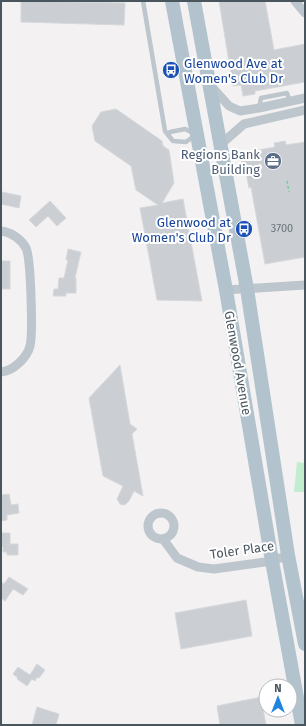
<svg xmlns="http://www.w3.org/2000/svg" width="306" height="726" font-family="'Fira Sans',sans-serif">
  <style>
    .green { fill: #c2eecf }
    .building { fill: #cbced3; stroke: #d5d8dc }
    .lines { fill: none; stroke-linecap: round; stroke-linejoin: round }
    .path { stroke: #7bcb9c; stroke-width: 1.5; stroke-dasharray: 3 2; stroke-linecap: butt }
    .service { stroke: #bdc6cd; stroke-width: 4.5 }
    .minor { stroke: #bdc6cd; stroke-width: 9 }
    .primary { stroke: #b2c3ce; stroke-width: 14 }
    .labels { text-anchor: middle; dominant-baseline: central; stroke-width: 4; stroke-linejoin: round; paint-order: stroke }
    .number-label { font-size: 11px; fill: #6a747b }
    .transit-label { font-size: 13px; fill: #164399; stroke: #fff; text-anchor: start }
    .service-label { font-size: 13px; fill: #4e5e75; stroke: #fff; text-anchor: end }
    .street-label { font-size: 13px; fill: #49565e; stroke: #fff }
  </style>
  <rect width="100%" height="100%" fill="#f3f1f1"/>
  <path class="green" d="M 297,462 L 305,463 L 305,492 L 294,492 Z"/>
  <g class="building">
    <path d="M 21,1 L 125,3 L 124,25 L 21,22 Z"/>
    <path d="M 219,1 L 265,1 L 274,50 L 305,44 L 305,82 L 255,91 L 255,94 L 243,96 L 241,85 L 233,86 Z"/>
    <path d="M 116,109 L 162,141 L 163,146 L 169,150 L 174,183 L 162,203 L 183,199 L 202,301 L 157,300 L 140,208 L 158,205 L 136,190 L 131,166 L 95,141 L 92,126 L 101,112 Z"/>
    <path d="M 285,141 L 286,145 L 305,142 L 305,257 L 265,264 L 251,187 L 249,188 L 245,167 L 243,167 L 240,155 L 243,153 L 275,147 L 274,143 Z"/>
    <path d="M 2,192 L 21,196 L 19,208 L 1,204 Z"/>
    <path d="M 50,201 L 66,218 L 57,226 L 48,216 L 36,227 L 29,220 Z"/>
    <path d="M 68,249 L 81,252 L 75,278 L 76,278 L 76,293 L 66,293 L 66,296 L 53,296 L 54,289 L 58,289 L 59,278 L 64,278 L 68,260 L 66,260 Z"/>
    <rect x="1" y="261" width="9" height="28"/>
    <path d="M 120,365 L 130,424 L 137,429 L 132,434 L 143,496 L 134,491 L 129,501 L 126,504 L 124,505 L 120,504 L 117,499 L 123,486 L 103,476 L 89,398 Z"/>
    <path d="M 9,494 L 11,505 L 18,504 L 19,513 L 7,515 L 7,520 L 1,521 L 1,495 Z"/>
    <path d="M 1,533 L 10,533 L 10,544 L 18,544 L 18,555 L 7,555 L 7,552 L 3,552 L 3,547 L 1,547 Z"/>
    <path d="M 9,577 L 28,589 L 23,595 L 13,589 L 5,601 L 1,598 L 1,582 L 4,584 Z"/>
    <path d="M 246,600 L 252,636 L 181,649 L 175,613 Z"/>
    <path d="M 37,664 L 45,670 L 39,678 L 37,677 L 35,681 L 32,679 L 27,686 L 17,679 L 18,678 L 13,674 L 18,667 L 30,675 Z"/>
    <path d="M 261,697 L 266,725 L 220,725 L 217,706 Z"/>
    <path d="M 37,707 L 59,714 L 56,725 L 32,725 Z"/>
  </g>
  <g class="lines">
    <path class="path" d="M 287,181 L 289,192"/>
    <g class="service">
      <path d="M 143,1 L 165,131 L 173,141 L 186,142 L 194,136"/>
      <path d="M 259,108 L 261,98 L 287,93 L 290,102"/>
      <path d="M 168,135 L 170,132 L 185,129 L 193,133"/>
    </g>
    <g class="minor">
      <path d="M 295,1 L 305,13"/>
      <path d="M 210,85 L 229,106 L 240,111 L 259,108 L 305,98"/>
      <path d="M 220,145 L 244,124 L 305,110"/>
      <path d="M 1,231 C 11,232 21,239 26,248 C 31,258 33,335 30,346 C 27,358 13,371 1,372"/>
      <path d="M 226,290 L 305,285"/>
      <circle cx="161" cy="526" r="13"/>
      <path d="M 163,539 L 177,558 L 198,567 L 214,569 L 272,561 L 288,555"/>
    </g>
    <g class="primary">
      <path d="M 172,1 L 226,290 L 272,561 L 302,725"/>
      <path d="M 194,1 L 247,289 L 288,555 L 305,644"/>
    </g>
  </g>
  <defs>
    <symbol id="bus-disc" viewBox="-11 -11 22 22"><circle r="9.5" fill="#1a4fb4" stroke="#fff"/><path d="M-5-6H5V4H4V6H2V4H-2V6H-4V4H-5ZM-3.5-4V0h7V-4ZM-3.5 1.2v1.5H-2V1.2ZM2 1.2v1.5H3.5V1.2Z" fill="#fff"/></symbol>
    <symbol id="office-disc" viewBox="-11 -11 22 22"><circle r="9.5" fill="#5c6f8a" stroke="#fff"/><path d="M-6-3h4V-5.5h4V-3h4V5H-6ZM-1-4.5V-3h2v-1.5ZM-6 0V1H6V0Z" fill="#fff"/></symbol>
  </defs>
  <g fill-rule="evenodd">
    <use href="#bus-disc" x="161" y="60" width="20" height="20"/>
    <use href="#office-disc" x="263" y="151" width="20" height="20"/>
    <use href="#bus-disc" x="234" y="219" width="20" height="20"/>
  </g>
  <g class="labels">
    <g class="number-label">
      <text x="282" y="228">3700</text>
    </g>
    <g class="transit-label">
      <text x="184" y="63">Glenwood Ave at<tspan x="184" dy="15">Women's Club Dr</tspan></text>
      <text x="231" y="222" text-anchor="end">Glenwood at<tspan x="231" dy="15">Women's Club Dr</tspan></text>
    </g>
    <g class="service-label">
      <text x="260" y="154">Regions Bank<tspan x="260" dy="15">Building</tspan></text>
    </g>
    <g class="street-label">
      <text transform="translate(238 363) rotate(80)">Glenwood Avenue</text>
      <text transform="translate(242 550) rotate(-8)">Toler Place</text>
    </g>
  </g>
  <rect width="306" height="726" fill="none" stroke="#49565e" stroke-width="4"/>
  <g transform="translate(278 698)"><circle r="19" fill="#ffffff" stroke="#b6bbbf"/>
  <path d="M0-3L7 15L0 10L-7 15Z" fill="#2084de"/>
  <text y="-6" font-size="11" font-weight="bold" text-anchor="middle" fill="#49565e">N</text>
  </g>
</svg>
